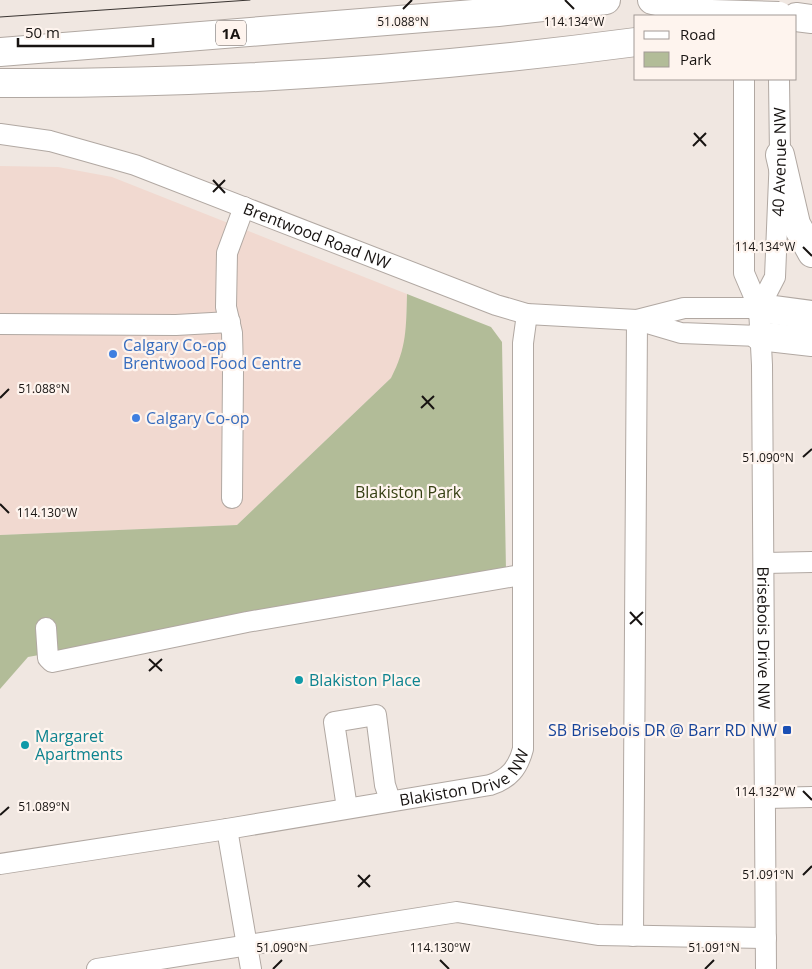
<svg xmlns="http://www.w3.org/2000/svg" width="812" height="969" font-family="'Open Sans',sans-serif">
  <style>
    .commercial { fill: #f1d9d0 }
    .green { fill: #b2bc98 }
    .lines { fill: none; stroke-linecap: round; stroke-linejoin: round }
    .minor-casing { stroke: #b1a8a2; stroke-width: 22 }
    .highway-casing { stroke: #b1a8a2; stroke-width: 30 }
    .minor { stroke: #fff; stroke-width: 20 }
    .highway { stroke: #fff; stroke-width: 28 }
    .tram { stroke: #393431; stroke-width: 1 }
    .highway-bridge-casing { stroke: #b1a8a2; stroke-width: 30; stroke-linecap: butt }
    .highway-bridge { stroke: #fff; stroke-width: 28 }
    .ticks { fill: none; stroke: #181412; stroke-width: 2 }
    .shop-dot { fill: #3f7fe0; stroke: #fef4ee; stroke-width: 2 }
    .culture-dot { fill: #0f9aa8; stroke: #fef4ee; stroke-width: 2 }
    .transit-dot { fill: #1a4fb4; stroke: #fef4ee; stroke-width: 2 }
    .labels { text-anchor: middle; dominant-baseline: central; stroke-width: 4.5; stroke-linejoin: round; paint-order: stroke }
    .shield { fill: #fef4ee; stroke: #5d5754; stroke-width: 1 }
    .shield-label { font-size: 15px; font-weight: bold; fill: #181412 }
    .street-label { font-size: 16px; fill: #181412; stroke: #fef4ee }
    .shop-label { font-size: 16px; fill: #366cbe; stroke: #fef4ee; text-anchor: start }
    .park-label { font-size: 16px; fill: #353f12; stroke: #fef4ee }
    .culture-label { font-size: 16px; fill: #0d838f; stroke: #fef4ee; text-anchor: start }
    .transit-label { font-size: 16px; fill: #164399; stroke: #fef4ee; text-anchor: end }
    .ticks-label { font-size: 12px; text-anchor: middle; fill: #181412; stroke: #fef4ee; stroke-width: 4.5; stroke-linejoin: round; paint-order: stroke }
  </style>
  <rect width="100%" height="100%" fill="#f0e7e1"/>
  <path class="commercial" d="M 0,166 L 58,167 L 112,177 L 407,294 L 406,333 L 403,355 L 391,378 L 237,525 L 0,535 Z"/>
  <path class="green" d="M 407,294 L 491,327 L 502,342 L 506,571 L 28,657 L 0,689 L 0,535 L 237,525 L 391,378 C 407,347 406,328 407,294 Z"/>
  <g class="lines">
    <defs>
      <g id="minor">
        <path id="s1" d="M 744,79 L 744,273 L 759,308 L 762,365 L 766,969"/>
        <path id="s2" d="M 0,134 L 50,141 L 135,165 L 496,305 L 527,314 L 637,320 L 681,333 L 759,336"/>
        <path id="s3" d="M 759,308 L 775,277 L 780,155 L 779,79"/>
        <path d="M 637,320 L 684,308 L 759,308"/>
        <path d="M 0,324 L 176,325 L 230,322"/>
        <path d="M 232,498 L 233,372 L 232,333 L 226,307 L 227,253 L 244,207"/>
        <path d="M 765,563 L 812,562"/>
        <path d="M 46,628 L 48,658 L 52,662 L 247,622 L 521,575"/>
        <path d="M 766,798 L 812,797"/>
        <path d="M 347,808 L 334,722 L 376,715 L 385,785 L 390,800"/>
        <path d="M 227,829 L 251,969"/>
        <path id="s4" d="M 0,864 L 227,829 L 490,785 C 509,779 518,768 523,749 L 523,343 L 527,314"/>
        <path d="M 633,936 L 637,320"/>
        <path d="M 97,969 L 457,912 L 598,935 L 766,938"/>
      </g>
      <g id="highway">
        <path d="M 652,0 L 711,14"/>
        <path d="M 796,17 L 812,19"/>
        <path d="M 0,52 L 498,12 L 606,0"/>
        <path d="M 0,83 C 212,84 425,70 636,42"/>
        <path d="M 780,155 L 796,224 L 812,253"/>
        <path d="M 759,308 L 812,315"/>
        <path d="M 759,336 L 812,342"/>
      </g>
    </defs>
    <use href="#minor" class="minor-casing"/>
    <use href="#highway" class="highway-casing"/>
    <use href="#minor" class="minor"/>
    <use href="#highway" class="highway"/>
    <path class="tram" d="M 0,17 L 250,0"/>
    <defs>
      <path id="highway-bridge" d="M 711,14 L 779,16"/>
    </defs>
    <use href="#highway-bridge" class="highway-bridge-casing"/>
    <use href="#highway-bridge" class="highway-bridge"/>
  </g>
  <path class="ticks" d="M 565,0 L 574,9M 403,9 L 412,0M 694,133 L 706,146M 693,146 L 706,133M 213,180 L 225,193M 213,192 L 225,180M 803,247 L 812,256M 422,396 L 434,409M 0,398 L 9,389M 421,408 L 434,396M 803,457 L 812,449M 0,504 L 9,513M 630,612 L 642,625M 630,624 L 643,612M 149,659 L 162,671M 149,671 L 162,659M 803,791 L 812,800M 0,815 L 9,807M 358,875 L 370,887M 803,875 L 812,866M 358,887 L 370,875M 440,960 L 449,969M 273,969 L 282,960M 705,969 L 714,960"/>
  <g class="shop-dot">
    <circle cx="113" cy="354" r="5"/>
    <circle cx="136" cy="418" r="5"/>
  </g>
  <g class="culture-dot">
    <circle cx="299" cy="680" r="5"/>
    <circle cx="25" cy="745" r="5"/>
  </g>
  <rect class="transit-dot" x="782" y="725" width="10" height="10" rx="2.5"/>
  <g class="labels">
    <rect class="shield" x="216" y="20.5" width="30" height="25" rx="4"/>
    <g class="shield-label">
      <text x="231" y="33">1A</text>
    </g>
    <g class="street-label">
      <text stroke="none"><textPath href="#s3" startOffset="150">40 Avenue NW</textPath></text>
      <text stroke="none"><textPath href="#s2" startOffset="334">Brentwood Road NW</textPath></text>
      <text stroke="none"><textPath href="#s1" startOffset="562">Brisebois Drive NW</textPath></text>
      <text stroke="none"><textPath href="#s4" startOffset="476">Blakiston Drive NW</textPath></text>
    </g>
    <g class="shop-label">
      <text x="123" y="345">Calgary Co-op<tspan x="123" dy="18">Brentwood Food Centre</tspan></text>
      <text x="146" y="418">Calgary Co-op</text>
    </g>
    <g class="park-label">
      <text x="408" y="492">Blakiston Park</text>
    </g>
    <g class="culture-label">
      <text x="309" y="680">Blakiston Place</text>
      <text x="35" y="736">Margaret<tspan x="35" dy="18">Apartments</tspan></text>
    </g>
    <g class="transit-label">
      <text x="777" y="730">SB Brisebois DR @ Barr RD NW</text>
    </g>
  </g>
  <g class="ticks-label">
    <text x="403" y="26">51.088°N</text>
    <text x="574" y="26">114.134°W</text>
    <text x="765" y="251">114.134°W</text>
    <text x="44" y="393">51.088°N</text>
    <text x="768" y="462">51.090°N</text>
    <text x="47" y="517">114.130°W</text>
    <text x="765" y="796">114.132°W</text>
    <text x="44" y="811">51.089°N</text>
    <text x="768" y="879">51.091°N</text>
    <text x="440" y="952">114.130°W</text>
    <text x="282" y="952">51.090°N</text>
    <text x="714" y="952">51.091°N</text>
  </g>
  <rect x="634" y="15" width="162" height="65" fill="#fef4ee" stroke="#a29a96"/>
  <rect x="644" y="31" width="25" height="8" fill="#ffffff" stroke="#a29a96"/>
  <text x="680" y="40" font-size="15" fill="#181412">Road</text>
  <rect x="644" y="52" width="25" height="15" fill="#b2bc98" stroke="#a29a96"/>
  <text x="680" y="65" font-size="15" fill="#181412">Park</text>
  <path d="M18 38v8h135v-8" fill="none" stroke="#181412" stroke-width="2.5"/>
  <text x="25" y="38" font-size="15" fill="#181412" stroke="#fef4ee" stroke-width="4" paint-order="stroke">50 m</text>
</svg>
